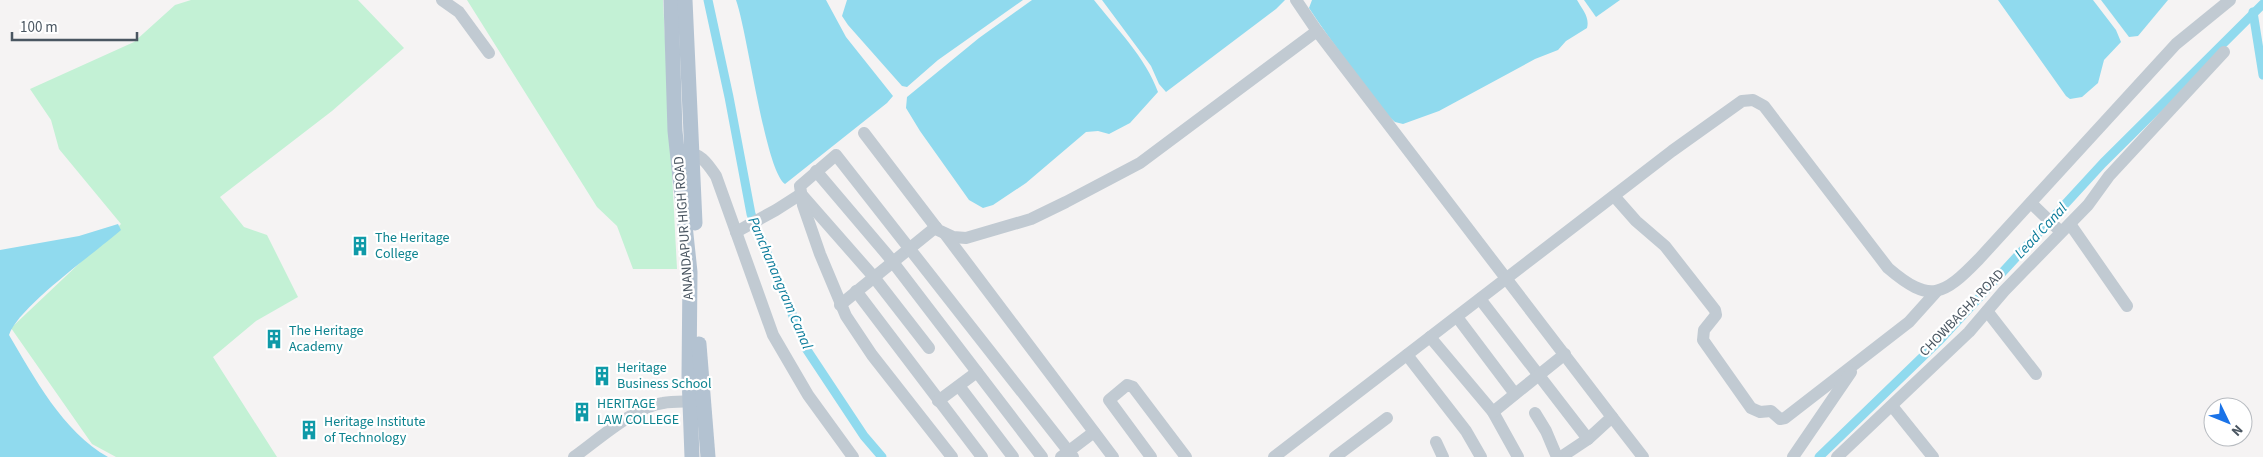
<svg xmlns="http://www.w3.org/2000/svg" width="2263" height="457" font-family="'Source Sans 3',sans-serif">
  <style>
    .green { fill: #c3f1d5 }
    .water { fill: #90daee }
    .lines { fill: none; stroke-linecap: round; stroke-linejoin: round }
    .canal { stroke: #90daee; stroke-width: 9 }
    .minor { stroke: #c1cad2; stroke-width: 12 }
    .major { stroke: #b3c2d1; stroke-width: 15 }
    .labels { text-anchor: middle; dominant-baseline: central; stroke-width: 4.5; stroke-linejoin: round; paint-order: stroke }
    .street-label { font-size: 14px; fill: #4a5661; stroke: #fff }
    .culture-label { font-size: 14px; fill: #0d838f; stroke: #fff; text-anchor: start }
    .water-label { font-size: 15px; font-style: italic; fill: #0c7c9b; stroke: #fff }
  </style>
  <rect width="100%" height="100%" fill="#f5f3f3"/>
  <g class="green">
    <path d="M 191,0 L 358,0 L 404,48 L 332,111 L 220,197 L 244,227 L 267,235 L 298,297 L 256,321 L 213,357 L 277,457 L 116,457 L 92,444 L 11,328 L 121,224 L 59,149 L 51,120 L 30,89 L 134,42 L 175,5 Z"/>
    <path d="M 467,0 L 663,0 L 677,269 L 633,269 L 617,226 L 597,207 Z"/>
  </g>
  <g class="water">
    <path d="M 736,0 L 826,0 L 846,37 L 893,96 L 887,103 L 785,184 C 765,170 748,34 736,0 Z"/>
    <path d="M 847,0 L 1023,0 L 938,60 L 907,87 L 902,86 L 848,25 L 842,16 Z"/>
    <path d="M 1032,0 L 1094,0 C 1116,28 1146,58 1158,92 L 1130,123 L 1109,134 L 1098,131 L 1086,132 L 1026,183 L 993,205 L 983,208 L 969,200 L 920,131 L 906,108 L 907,97 L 979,38 Z"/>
    <path d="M 1102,0 L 1285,0 L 1276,9 L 1166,92 L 1159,84 L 1151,66 Z"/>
    <path d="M 1312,0 L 1577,0 C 1582,9 1590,17 1587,28 L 1566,41 L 1558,50 L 1535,59 L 1439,111 L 1403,124 L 1395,122 L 1387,115 C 1361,79 1333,45 1309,8 Z"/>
    <path d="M 1584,0 L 1620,0 L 1596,17 Z"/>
    <path d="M 1998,0 L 2093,0 L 2116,30 L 2121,42 L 2104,60 L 2098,83 L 2082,97 L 2070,99 L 2066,96 Z"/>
    <path d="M 2101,0 L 2168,0 L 2138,36 L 2129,37 Z"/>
    <path d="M 118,224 L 121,230 C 96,252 18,307 9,335 C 34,377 63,432 108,457 L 0,457 L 0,250 L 79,236 Z"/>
  </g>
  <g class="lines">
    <g class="canal">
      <path d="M 708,0 L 729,97 L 751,214 L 807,350 L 864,436 L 882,457"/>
      <path d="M 2253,12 L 2263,75"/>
      <path d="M 1819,457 L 1941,339 L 2103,163 L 2263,4"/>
    </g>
    <g class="minor">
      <path d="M 442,0 L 459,12 L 489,53"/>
      <path d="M 1296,0 L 1317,31 L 1612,417 L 1588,439 L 1561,457"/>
      <path d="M 864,133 L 938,230 L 953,237 L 966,238 L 1031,219 L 1066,202 L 1140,163 L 1317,31"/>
      <path d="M 684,152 C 701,153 707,163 716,176 L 773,335 L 808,395 L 853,457"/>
      <path d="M 816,171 L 889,257 L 1042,457"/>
      <path d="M 1614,196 L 1636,221 L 1665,246 L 1715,310 L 1716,315 L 1704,330 L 1703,340 L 1751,408 L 1760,412 L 1771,411 L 1780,419 L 1785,418 L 1909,322 L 1936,292"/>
      <path d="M 2031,203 L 2060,231"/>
      <path d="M 2070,224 L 2127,306"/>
      <path d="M 736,232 L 776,210 L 801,194 L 873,276 L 929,348"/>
      <path d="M 945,234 L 1113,457"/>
      <path d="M 856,291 L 982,457"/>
      <path d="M 1480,299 L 1588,439"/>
      <path d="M 840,305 L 936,227"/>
      <path d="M 1987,311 L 2036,374"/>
      <path d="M 1457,317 L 1515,394"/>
      <path d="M 1430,337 L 1493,412 L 1518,457"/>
      <path d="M 1407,355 L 1466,431 L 1481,457"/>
      <path d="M 959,386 L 1013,457"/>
      <path d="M 938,401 L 977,372"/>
      <path d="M 1892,406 L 1933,457"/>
      <path d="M 1493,412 L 1565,354"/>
      <path d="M 1535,413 L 1546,431 L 1557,457"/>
      <path d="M 1612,417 L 1643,457"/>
      <path d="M 1436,442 L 1443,457"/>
      <path d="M 574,457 C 598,440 634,407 663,403 C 674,401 686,402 698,401"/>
      <path d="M 952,457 L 872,355 L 846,316 L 820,254 L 803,205 L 800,186 L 836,155 L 1073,457"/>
      <path d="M 1061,457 L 1094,432"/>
      <path d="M 1151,457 L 1109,400 L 1127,385 L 1133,387 L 1186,457"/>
      <path d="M 1274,457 L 1672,151 L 1742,101 L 1753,100 L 1764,106 L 1888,268 C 1930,304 1943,296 1979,259 L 2176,44 L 2230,0"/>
      <path d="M 1335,457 L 1387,418"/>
      <path d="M 1793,457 L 1851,372"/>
      <path d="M 1837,457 L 1969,332 L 2004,291 L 2088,205 L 2109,176 L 2224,52"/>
    </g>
    <g class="major">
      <path d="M 671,0 L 675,131 L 690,272 L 689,376 L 692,457"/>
      <path d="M 685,0 L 695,223"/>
      <path d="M 699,344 L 708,457"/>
    </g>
  </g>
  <defs>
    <symbol id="building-bare" viewBox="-9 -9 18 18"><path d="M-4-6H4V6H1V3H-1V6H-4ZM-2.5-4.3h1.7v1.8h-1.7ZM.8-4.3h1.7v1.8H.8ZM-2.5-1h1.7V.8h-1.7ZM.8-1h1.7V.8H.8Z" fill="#0f9aa8" stroke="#fff" stroke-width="2.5" paint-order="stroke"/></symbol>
  </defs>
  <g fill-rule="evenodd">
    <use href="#building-bare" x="346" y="232" width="28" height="28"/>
    <use href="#building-bare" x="260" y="325" width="28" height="28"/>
    <use href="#building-bare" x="588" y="362" width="28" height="28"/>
    <use href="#building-bare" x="568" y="398" width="28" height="28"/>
    <use href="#building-bare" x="295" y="416" width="28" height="28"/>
  </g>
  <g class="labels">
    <g class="street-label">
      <text transform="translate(684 228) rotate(-94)">ANANDAPUR HIGH ROAD</text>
      <text transform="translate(1962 313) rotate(-46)">CHOWBAGHA ROAD</text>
    </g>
    <g class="culture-label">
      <text x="375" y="238">The Heritage<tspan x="375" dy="16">College</tspan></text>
      <text x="289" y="331">The Heritage<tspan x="289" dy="16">Academy</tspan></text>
      <text x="617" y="368">Heritage<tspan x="617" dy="16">Business School</tspan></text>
      <text x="597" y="404">HERITAGE<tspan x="597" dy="16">LAW COLLEGE</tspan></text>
      <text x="324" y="422">Heritage Institute<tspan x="324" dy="16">of Technology</tspan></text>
    </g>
    <g class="water-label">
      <text transform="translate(2041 231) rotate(-47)">Lead Canal</text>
      <text transform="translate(780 283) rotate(67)">Panchanangram Canal</text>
    </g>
  </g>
  <g transform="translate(2228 422) rotate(133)"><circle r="24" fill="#ffffff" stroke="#b7bbc0"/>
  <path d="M0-4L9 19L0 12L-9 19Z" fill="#1a73e8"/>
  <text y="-8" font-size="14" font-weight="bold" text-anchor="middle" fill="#4a5661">N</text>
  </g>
  <path d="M12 32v8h125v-8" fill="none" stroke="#4a5661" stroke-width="2.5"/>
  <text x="20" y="32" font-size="15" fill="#4a5661" stroke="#ffffff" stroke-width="4" paint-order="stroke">100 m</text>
</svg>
